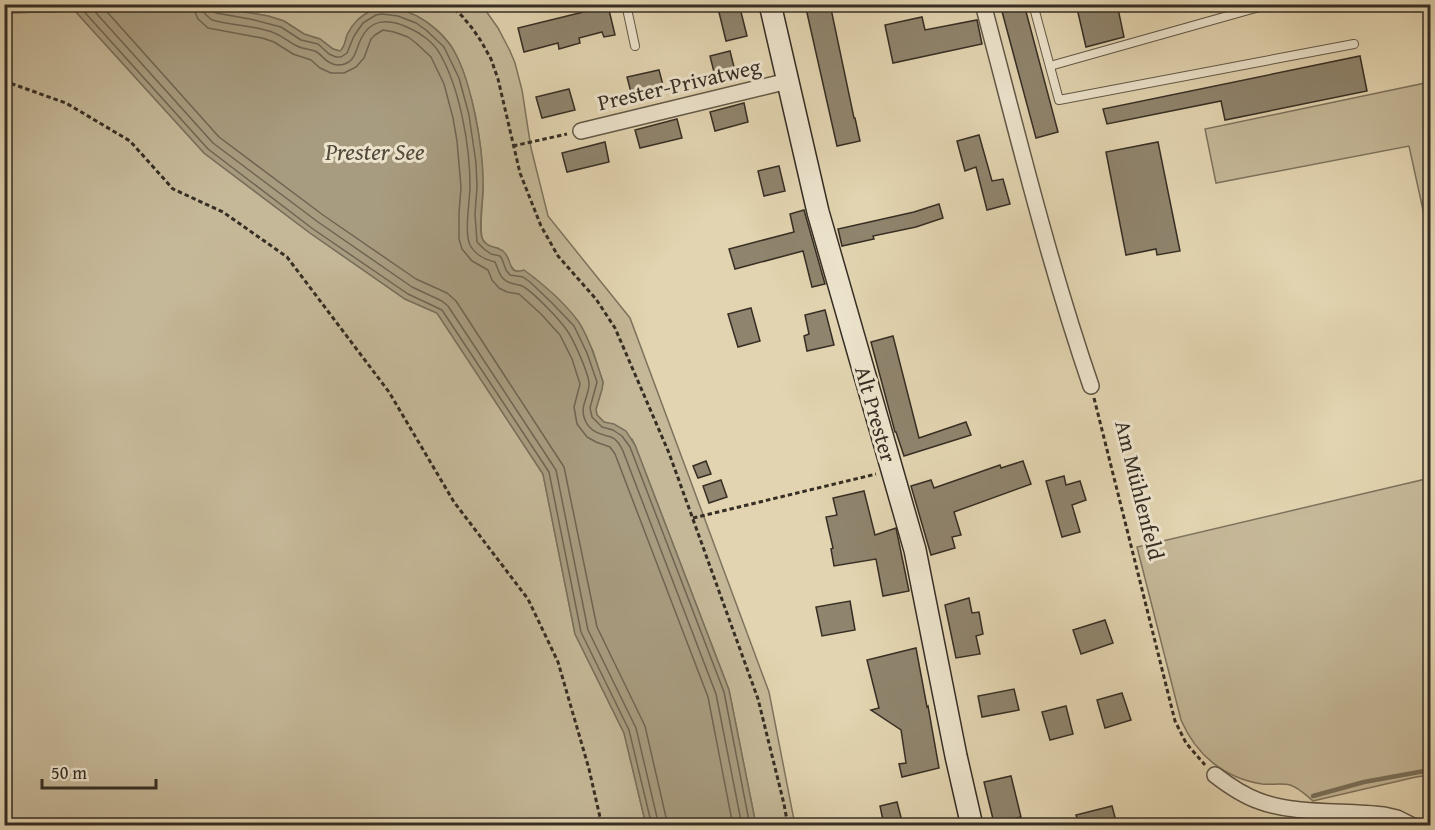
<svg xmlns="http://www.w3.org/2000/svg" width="1435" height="830" font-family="'Gentium Book Plus',serif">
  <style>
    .green { fill: #c5b898; stroke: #7e735e; stroke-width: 1.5 }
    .water { fill: #a89c80; stroke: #7a705b; stroke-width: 1.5 }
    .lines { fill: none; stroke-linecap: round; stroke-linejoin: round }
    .shore { stroke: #6f6552; stroke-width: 1.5 }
    .stream { stroke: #7a705b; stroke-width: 4.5 }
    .building { fill: #8f846d; stroke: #362e24; stroke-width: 1.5 }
    .service-casing { stroke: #615847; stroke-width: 10 }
    .minor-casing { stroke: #615847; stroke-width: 18 }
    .secondary-casing { stroke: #362e24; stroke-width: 24 }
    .path { stroke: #362e24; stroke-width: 3; stroke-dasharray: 4.5 3; stroke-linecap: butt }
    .service { stroke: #ece3cc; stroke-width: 8 }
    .minor { stroke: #ece3cc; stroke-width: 15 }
    .secondary { stroke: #ece3cc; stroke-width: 21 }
    .labels { text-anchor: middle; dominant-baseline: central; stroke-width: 6; stroke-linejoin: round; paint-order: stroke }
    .street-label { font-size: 22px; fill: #362e24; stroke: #ece3cc }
    .water-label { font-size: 24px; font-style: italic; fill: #524a3b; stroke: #ece3cc }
  </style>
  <rect width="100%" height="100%" fill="#e2d4b0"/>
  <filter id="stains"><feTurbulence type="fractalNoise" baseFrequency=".00333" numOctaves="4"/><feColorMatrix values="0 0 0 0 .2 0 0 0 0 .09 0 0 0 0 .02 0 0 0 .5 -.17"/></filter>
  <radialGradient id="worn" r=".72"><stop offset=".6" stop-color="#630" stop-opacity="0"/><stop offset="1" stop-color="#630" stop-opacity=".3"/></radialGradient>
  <g class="green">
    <path d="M 481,4 L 498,28 L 510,51 L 515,63 L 522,90 L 531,148 L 548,216 L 630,318 L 769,692 L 795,825 L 756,825 L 729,690 L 635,445 L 632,439 L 604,422 L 597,415 L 596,409 L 602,389 L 603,382 L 593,351 L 579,323 L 557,298 L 533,277 L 514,270 L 498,248 C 493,248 486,245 483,240 C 478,231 484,197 483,185 C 482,143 475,98 457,59 C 455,54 453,48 449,43 C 442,34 431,25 421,19 C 408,11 388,4 373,10 C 362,14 352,25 347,35 C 345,41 345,47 340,51 L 333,49 L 320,39 L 304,34 L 284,21 L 268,16 L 204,5 Z"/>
    <path d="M 75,11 L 204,153 L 310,233 L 405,299 L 437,313 L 543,474 L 575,634 L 624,733 L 646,825 L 5,825 L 4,13 Z"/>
    <path d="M 1430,82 L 1430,242 L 1409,146 L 1216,183 L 1205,129 Z"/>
    <path d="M 1430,478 L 1430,775 L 1416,777 L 1313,801 C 1307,796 1298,787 1290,785 C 1282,783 1271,785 1262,784 C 1224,778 1196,755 1181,720 L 1137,547 Z"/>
  </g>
  <path class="water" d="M 4,5 L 204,5 L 268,16 L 284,21 L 304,34 L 320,39 L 333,49 L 340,51 C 345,47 345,42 347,35 C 352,24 361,15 373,10 C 386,4 404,10 417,16 C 428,22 440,32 448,42 C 471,70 484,152 483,188 C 483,200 478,228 482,238 C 485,248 498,246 504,252 C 513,260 507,276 524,270 C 543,284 564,302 578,321 C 590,339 596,362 603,382 L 602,389 L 596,409 L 597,415 L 604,422 L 614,424 L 626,431 L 635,445 L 729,690 L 756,825 L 646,825 L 624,733 L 575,634 L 543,474 L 437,313 L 405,299 L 310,233 L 204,153 L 75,11 L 5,13 Z"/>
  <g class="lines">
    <g class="shore">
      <path d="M 88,4 L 213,143 L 318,222 L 412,287 L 442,301 L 448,306 L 556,470 L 588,630 L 636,728 L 659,826"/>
      <path d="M 100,4 L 219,137 L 323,215 L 416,279 L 447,293 L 456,301 L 564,467 L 597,627 L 645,726 L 668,826"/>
      <path d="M 194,4 L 195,12 L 198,19 L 208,28 L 262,38 L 274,42 L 293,54 L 311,60 L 320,68 L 331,73 L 344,73 L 356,67 L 364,58 L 371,39 L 375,35 L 383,30 L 394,32 L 408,37 L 416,43 L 431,57 L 444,84 L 453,118 L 457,141 L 461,187 L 459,213 L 459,239 L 462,249 L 472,261 L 488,270 L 492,280 L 499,288 L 507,292 L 519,294 L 541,314 L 560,335 L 572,359 L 580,384 L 574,407 L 577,424 L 587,437 L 596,442 L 610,447 L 615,454 L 708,697 L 733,826"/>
      <path d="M 203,4 L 205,14 L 212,20 C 229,25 248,25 265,30 C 280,33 285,40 297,46 C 303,49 309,49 315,51 C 323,55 326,64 337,65 C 355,65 355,52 360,41 C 370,18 389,18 409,28 C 421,33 434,43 440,54 C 460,89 470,146 470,186 C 470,201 464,232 470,245 C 475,254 485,260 495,262 C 499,271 500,280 511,283 C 515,285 520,284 524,287 C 535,294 558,318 566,329 C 573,338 589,374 589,384 C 589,397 579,406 585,420 C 590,432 600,434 611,437 C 617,439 620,445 623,451 L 716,694 L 742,826"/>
      <path d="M 211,4 L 212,10 L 216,13 L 250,19 L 281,27 L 301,40 L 318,44 L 329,54 L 336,57 L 341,57 L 347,53 L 354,36 L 363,23 L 376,15 L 382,14 L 398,16 L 416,23 L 426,30 L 444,47 L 459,78 L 469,115 L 476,163 L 477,187 L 475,214 L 477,242 L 484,249 L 491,254 L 500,256 L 502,259 L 506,270 L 510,275 L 523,277 L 530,282 L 552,303 L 574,326 L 587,353 L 597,382 L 590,408 L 592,417 L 602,427 L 613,430 L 622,436 L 630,447 L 724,692 L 750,826"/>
      <path d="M 4,7 L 74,5 L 79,6 L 208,149 L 313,229 L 408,294 L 442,310 L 549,472 L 581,632 L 629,730 L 652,826"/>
    </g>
    <path class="stream" d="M 1313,796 L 1364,782 L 1430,770"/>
  </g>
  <g class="building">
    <path d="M 717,4 L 739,4 L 747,36 L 726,41 Z"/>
    <path d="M 805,4 L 830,4 L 854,118 L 855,118 L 860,141 L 837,146 Z"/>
    <path d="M 1000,4 L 1024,4 L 1058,132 L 1036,138 Z"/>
    <path d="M 1076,4 L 1117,4 L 1124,37 L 1086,47 Z"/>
    <path d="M 608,6 L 615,35 L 604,37 L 602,32 L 579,38 L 580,43 L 559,49 L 558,43 L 524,52 L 518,28 Z"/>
    <path d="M 922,17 L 925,30 L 977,20 L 982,44 L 893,63 L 885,25 Z"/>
    <path d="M 730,51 L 735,71 L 715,76 L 710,56 Z"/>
    <path d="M 1360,56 L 1367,91 L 1225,120 L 1221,101 L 1107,124 L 1103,109 Z"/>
    <path d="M 659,70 L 664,89 L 632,96 L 627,77 Z"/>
    <path d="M 569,89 L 575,110 L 542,118 L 536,97 Z"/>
    <path d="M 744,103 L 748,122 L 715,131 L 710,112 Z"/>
    <path d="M 677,119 L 682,138 L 640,148 L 635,130 Z"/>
    <path d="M 979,135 L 992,181 L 1003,179 L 1010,204 L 987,210 L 976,167 L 965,171 L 957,141 Z"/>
    <path d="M 605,142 L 609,162 L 567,172 L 562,153 Z"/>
    <path d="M 1158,142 L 1180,251 L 1157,255 L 1156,249 L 1126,255 L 1106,152 Z"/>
    <path d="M 779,166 L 785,191 L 764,196 L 758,171 Z"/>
    <path d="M 939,204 L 943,218 L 916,227 L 873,236 L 874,239 L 842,246 L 838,229 L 914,212 Z"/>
    <path d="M 804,210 L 825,284 L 812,287 L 803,251 L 735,269 L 729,249 L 794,232 L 790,214 Z"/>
    <path d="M 751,308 L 760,341 L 738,347 L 728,314 Z"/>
    <path d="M 825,310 L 834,345 L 807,351 L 804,336 L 809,334 L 805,315 Z"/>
    <path d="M 893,336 L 919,438 L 966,422 L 971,435 L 904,456 L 896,432 L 895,432 L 871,342 Z"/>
    <path d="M 706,461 L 711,474 L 698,478 L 693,466 Z"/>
    <path d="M 1023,461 L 1031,484 L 954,512 L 961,535 L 952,537 L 955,548 L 931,555 L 911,486 L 931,480 L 934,488 L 1000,465 L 1001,468 Z"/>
    <path d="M 1064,476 L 1066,485 L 1080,481 L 1086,500 L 1072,505 L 1080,532 L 1062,537 L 1046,481 Z"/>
    <path d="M 721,480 L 727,497 L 709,503 L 703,486 Z"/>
    <path d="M 864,491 L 875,535 L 896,528 L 909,591 L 883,596 L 876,559 L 834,566 L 831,549 L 833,548 L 826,517 L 837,515 L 833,498 Z"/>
    <path d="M 969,598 L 972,613 L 979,612 L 983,634 L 976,636 L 980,654 L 956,658 L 945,605 Z"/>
    <path d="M 850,601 L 855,630 L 822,636 L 816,607 Z"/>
    <path d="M 1105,620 L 1113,643 L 1081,654 L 1073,630 Z"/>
    <path d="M 916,648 L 927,707 L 928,706 L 939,768 L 902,777 L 899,764 L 906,763 L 901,730 L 871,710 L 879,708 L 867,660 Z"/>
    <path d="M 1014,689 L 1019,710 L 982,717 L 978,696 Z"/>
    <path d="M 1122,693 L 1131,720 L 1105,728 L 1097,700 Z"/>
    <path d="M 1066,706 L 1073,734 L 1050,740 L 1042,712 Z"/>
    <path d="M 1011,776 L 1021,817 L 994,823 L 984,782 Z"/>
    <path d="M 897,802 L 903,825 L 884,825 L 880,806 Z"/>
    <path d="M 1112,806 L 1117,825 L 1079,825 L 1076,815 Z"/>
  </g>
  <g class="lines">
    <defs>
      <g id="service">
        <path d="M 626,4 L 635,46"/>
        <path d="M 1033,4 L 1059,100 L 1354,44"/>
        <path d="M 1050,66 L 1270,4"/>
      </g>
      <g id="minor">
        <path d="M 983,4 C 1017,132 1048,261 1091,386"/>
        <path d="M 581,131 L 788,81"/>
        <path d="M 1215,775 C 1228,785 1242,795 1259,801 C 1296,815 1344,810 1384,815 L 1397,818 L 1413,826"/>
      </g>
      <path id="secondary" d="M 770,4 L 818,212 L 915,550 L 956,756 L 972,826"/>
    </defs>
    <use href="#service" class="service-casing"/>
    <use href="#minor" class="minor-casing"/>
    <use href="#secondary" class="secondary-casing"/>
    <g class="path">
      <path d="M 449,4 L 462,16 L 472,28 L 481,41 L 491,59 L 498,79 L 520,173 L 541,226 L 558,256 L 596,299 L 615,328 L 669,453 L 758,699 L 784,804 L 788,826"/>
      <path d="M 253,9 L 253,4"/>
      <path d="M 4,81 L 66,103 L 130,141 L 173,189 L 223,212 L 287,257 L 389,392 L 454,502 L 528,599 L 558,662 L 589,769 L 602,826"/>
      <path d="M 513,146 L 567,134"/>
      <path d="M 1094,398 L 1175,721 L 1186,743 L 1205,765"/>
      <path d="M 693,518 L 876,474"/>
      <path d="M 4,815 L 12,826"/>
    </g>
    <use href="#service" class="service"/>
    <use href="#minor" class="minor"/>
    <use href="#secondary" class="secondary"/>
  </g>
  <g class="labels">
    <g class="street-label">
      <text transform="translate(679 84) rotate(-13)">Prester-Privatweg</text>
      <text transform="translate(876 414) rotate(74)">Alt Prester</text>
      <text transform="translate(1140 490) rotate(76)">Am Mühlenfeld</text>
    </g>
    <g class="water-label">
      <text x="375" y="151">Prester See</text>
    </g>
  </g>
  <rect width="1435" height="830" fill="none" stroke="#e2d4b0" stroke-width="24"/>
  <rect x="6" y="6" width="1423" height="818" fill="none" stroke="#362e24" stroke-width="3"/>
  <rect x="12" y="12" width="1411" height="806" fill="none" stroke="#362e24" stroke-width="1.5"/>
  <path d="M42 779v9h114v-9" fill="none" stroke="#362e24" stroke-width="3"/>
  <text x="51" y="779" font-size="18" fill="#362e24" stroke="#ece3cc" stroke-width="4.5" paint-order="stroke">50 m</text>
  <rect width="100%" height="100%" filter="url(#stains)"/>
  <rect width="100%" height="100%" fill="url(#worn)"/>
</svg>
